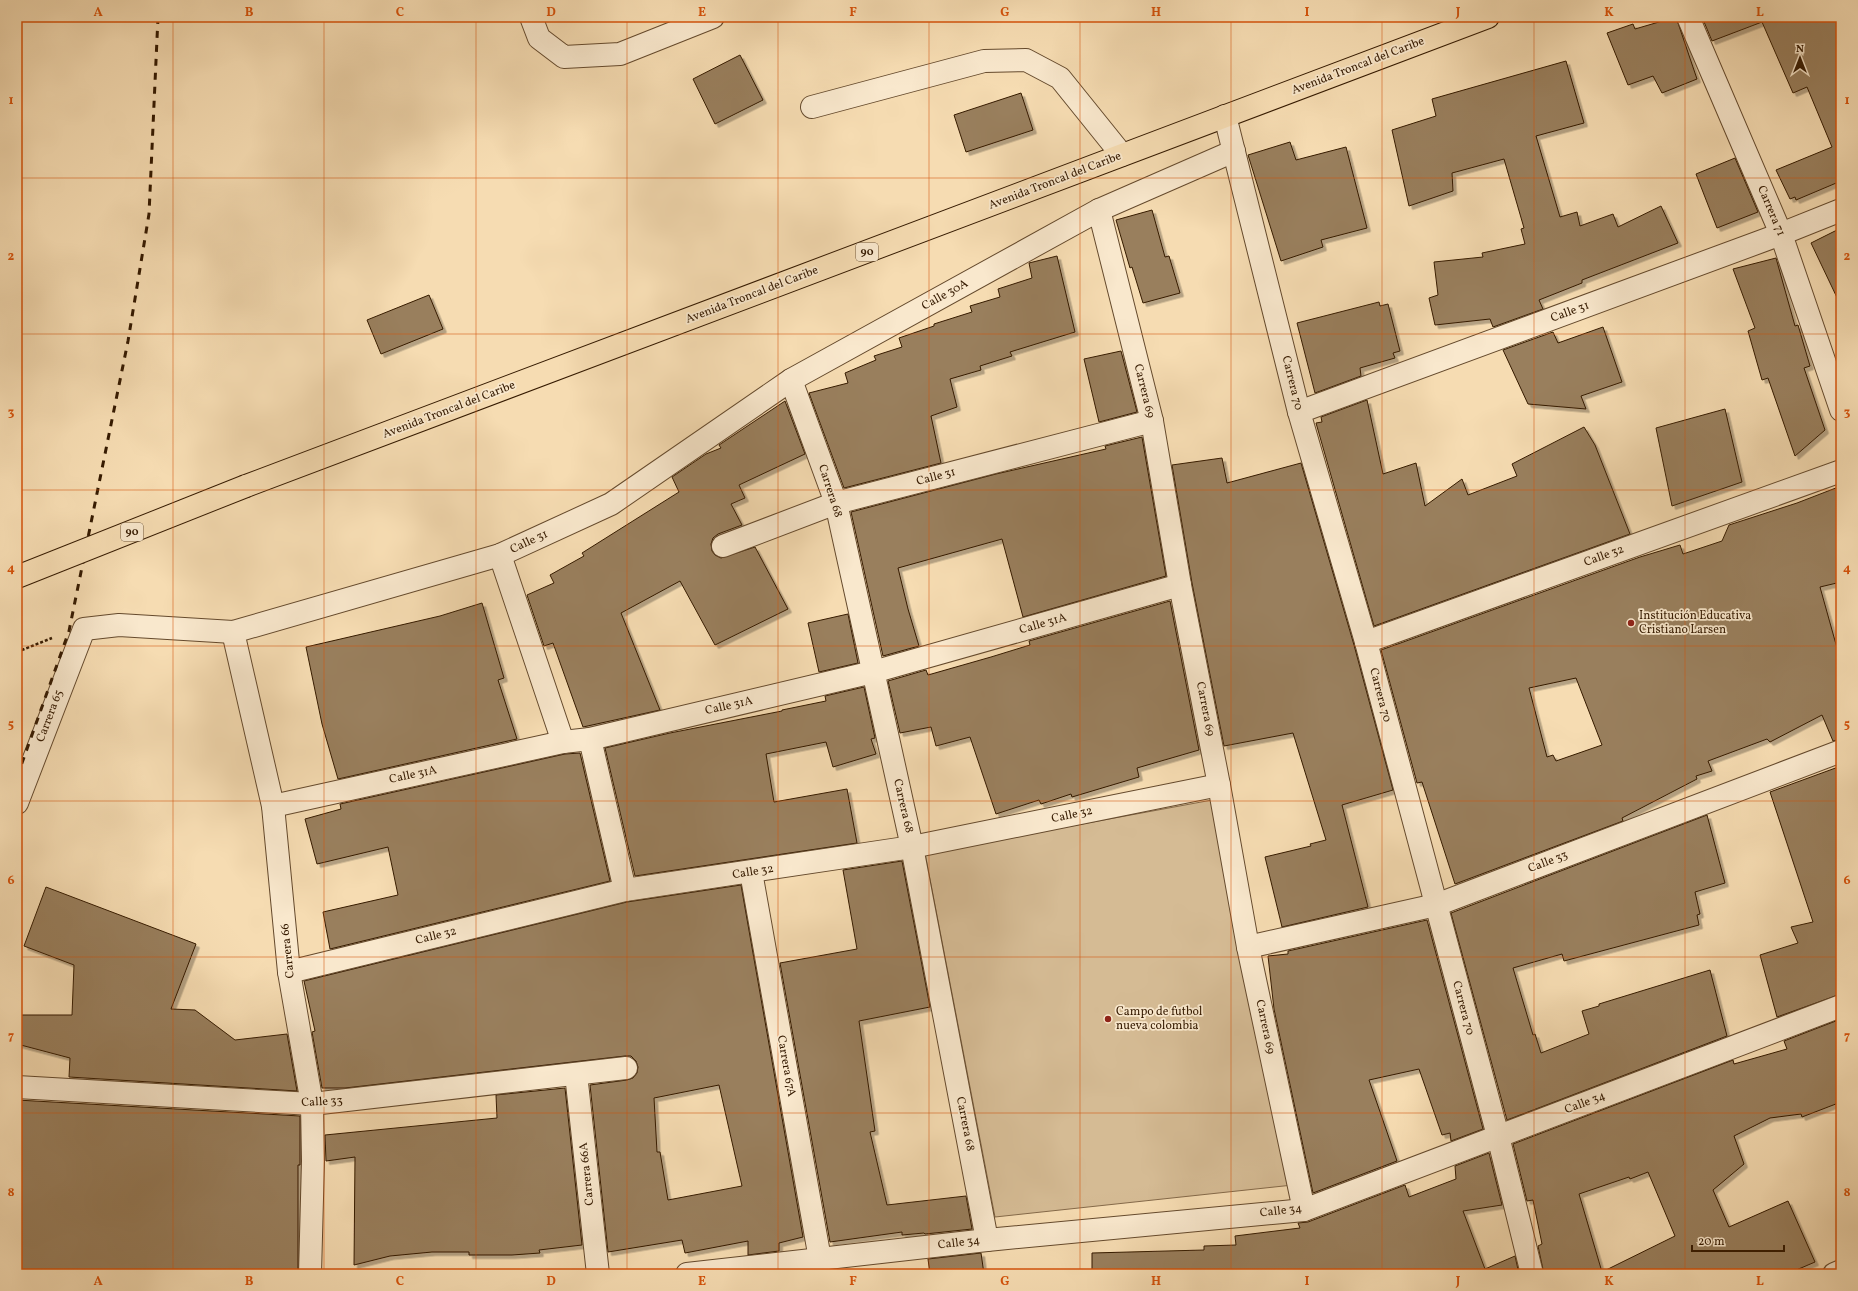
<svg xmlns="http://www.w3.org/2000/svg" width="1858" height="1291" font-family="Vollkorn,serif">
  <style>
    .green { fill: #d5bb94; stroke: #856a4a }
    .building { fill: #997f5d; stroke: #351a01; fill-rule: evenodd; filter: url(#shadow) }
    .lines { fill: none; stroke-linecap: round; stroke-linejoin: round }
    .minor-casing { stroke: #654a2d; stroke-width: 24 }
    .highway-casing { stroke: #351a01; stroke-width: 24 }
    .path { stroke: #351a01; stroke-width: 2.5; stroke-dasharray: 3 2; stroke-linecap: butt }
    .minor { stroke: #f9e8cd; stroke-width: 22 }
    .highway { stroke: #f6dcb2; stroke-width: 22 }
    .rail { stroke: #351a01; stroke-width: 3; stroke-dasharray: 7 7; stroke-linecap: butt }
    .highway-bridge-casing { stroke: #351a01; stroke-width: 24; stroke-linecap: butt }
    .highway-bridge { stroke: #f6dcb2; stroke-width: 22 }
    .grid { fill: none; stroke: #d6530b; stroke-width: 1; stroke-opacity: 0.55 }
    .poi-dot { fill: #8f2418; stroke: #f9e8cd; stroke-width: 1.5 }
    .labels { text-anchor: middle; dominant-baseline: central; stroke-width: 3.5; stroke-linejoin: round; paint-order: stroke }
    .shield { fill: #f9e8cd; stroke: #70583e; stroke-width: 1 }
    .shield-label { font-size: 11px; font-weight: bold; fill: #351a01 }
    .street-label { font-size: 12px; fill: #351a01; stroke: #f9e8cd }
    .poi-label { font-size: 12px; fill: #351a01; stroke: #f9e8cd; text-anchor: start }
    .neatline { fill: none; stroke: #d6530b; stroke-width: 1.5 }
    .grid-label { font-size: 13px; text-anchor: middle; font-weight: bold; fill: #d6530b }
  </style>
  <defs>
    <filter id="shadow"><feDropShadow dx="3.5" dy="3.5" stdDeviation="0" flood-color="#0004"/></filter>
  </defs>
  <rect width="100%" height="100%" fill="#f6dcb2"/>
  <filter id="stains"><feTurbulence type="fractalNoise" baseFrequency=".005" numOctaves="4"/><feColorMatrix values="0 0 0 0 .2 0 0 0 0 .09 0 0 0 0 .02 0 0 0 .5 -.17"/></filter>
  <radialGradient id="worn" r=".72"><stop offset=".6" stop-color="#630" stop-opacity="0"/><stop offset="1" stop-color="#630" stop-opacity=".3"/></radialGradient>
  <path class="green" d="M 1212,800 L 1293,1185 L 995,1217 L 925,853 Z"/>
  <g class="building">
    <path d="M 1676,17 L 1697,79 L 1662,93 L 1653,76 L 1628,85 L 1607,33 L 1633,24 L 1635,29 Z"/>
    <path d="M 1702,17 L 1841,17 L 1841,181 L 1796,200 L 1795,197 L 1790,199 L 1776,170 L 1832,147 L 1807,87 L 1793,93 L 1762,22 L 1712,41 Z"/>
    <path d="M 740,55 L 763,100 L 715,124 L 693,79 Z"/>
    <path d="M 1566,61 L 1584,123 L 1536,136 L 1560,217 L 1577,212 L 1580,226 L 1613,214 L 1618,227 L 1661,206 L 1678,243 L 1582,280 L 1582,283 L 1539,300 L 1543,309 L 1493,327 L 1490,319 L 1435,325 L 1429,298 L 1438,295 L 1434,262 L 1483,257 L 1482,253 L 1525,244 L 1521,229 L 1524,228 L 1504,159 L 1452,173 L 1453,191 L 1409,206 L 1392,130 L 1436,116 L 1432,99 Z"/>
    <path d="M 1021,93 L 1033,130 L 966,152 L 954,115 Z"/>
    <path d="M 1290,142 L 1296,160 L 1346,147 L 1367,228 L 1321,240 L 1323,247 L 1281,261 L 1248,155 Z"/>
    <path d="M 1735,158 L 1758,212 L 1717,228 L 1696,174 Z"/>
    <path d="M 1152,210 L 1165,257 L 1169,256 L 1180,293 L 1143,303 L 1132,267 L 1130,268 L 1116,220 Z"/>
    <path d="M 1841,228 L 1841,306 L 1811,243 Z"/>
    <path d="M 1057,256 L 1075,332 L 1010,352 L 1012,356 L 980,366 L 981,370 L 950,379 L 957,407 L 931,416 L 941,463 L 844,488 L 809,393 L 848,383 L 845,373 L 876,360 L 874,356 L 902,347 L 899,338 L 934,326 L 934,324 L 972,312 L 970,306 L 1000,297 L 998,289 L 1032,278 L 1029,263 Z"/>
    <path d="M 1776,258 L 1795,326 L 1798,325 L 1810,366 L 1804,368 L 1825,430 L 1795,456 L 1768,378 L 1762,380 L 1748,331 L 1755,328 L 1733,269 Z"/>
    <path d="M 429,295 L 443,329 L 381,354 L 367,320 Z"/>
    <path d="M 1379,302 L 1380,306 L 1388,304 L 1400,351 L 1393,353 L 1395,358 L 1360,368 L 1361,376 L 1315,393 L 1297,323 Z"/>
    <path d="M 1603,327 L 1622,382 L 1581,396 L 1586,409 L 1528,404 L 1503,350 L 1553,332 L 1558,343 Z"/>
    <path d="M 1121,351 L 1137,412 L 1099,422 L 1084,359 Z"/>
    <path d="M 1367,400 L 1383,474 L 1416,463 L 1425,506 L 1462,479 L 1468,495 L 1517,476 L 1512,464 L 1584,427 L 1595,445 L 1630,534 L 1374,626 L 1316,423 L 1322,422 L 1321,417 Z"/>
    <path d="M 785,401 L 805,454 L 739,485 L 745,498 L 731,504 L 742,525 L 718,534 L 713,538 L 711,544 L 712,551 L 715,555 L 721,558 L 755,547 L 788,609 L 715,645 L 680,581 L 621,613 L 660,710 L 583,727 L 553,643 L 544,646 L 527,595 L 554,583 L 550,575 L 584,556 L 582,553 L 679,492 L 672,477 L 706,454 L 721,448 L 719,445 Z"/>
    <path d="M 1725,409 L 1742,482 L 1672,506 L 1656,428 Z"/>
    <path d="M 1142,437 L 1166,576 L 1023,617 L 1002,539 L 898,568 L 908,609 L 919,646 L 883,656 L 851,512 L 996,474 L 1106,449 L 1105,446 Z"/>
    <path d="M 1222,458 L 1227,483 L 1301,463 L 1354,645 L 1393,790 L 1342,805 L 1368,907 L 1282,927 L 1265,857 L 1311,846 L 1310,844 L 1326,840 L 1293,733 L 1224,746 L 1192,583 L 1172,465 Z"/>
    <path d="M 1841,486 L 1841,582 L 1820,587 L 1837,648 L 1841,646 L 1841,739 L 1833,741 L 1822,715 L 1770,742 L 1767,739 L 1708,761 L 1712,771 L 1696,776 L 1697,779 L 1622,818 L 1623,821 L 1455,884 L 1422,782 L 1417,783 L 1381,650 L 1640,557 L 1680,545 L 1683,554 L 1722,541 L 1729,525 L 1797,503 ZM 1576,678 L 1602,745 L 1556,761 L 1553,755 L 1547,757 L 1529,688 Z"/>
    <path d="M 1170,601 L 1199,750 L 1137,768 L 1139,777 L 1072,797 L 1071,794 L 1041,804 L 1039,800 L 996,814 L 970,737 L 936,746 L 931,727 L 900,733 L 888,681 L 926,670 L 928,675 L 991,657 L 1030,645 L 1029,641 Z"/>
    <path d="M 482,603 L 504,678 L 498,680 L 517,739 L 338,779 L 322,724 L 306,647 L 440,616 Z"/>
    <path d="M 848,614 L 858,663 L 819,672 L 808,623 Z"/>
    <path d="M 864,687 L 875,738 L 871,739 L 876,754 L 833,767 L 826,742 L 766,754 L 774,802 L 847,789 L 857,843 L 635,876 L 605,748 L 670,733 L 782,711 L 782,710 L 826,701 L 825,696 Z"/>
    <path d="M 580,753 L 610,881 L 330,949 L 323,912 L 398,895 L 388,847 L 317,864 L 305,819 L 341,809 L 340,804 L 565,754 Z"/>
    <path d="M 1841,766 L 1841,994 L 1777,1017 L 1760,955 L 1798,943 L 1791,927 L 1813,922 L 1770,792 Z"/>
    <path d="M 1707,815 L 1725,883 L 1695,892 L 1700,914 L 1697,915 L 1699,925 L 1564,961 L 1562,954 L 1513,968 L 1533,1035 L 1535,1034 L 1541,1053 L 1589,1034 L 1582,1011 L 1599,1006 L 1599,1004 L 1710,970 L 1727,1036 L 1507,1120 L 1451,913 Z"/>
    <path d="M 902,861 L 930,1007 L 859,1021 L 875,1131 L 870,1132 L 887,1205 L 966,1196 L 972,1229 L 925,1234 L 924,1233 L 902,1235 L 902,1232 L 830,1242 L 780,963 L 857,949 L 843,870 Z"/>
    <path d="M 741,885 L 803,1237 L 779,1243 L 779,1251 L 748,1255 L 748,1241 L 685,1253 L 682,1240 L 608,1252 L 590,1085 L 627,1080 L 633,1078 L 637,1073 L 638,1067 L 636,1061 L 631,1056 L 625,1056 L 345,1088 L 322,1088 L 312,1032 L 315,1031 L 304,981 L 627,902 ZM 719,1085 L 742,1186 L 668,1200 L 660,1152 L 657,1152 L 654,1098 Z"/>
    <path d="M 46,887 L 196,944 L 171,1009 L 195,1010 L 235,1040 L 287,1034 L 297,1091 L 69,1077 L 70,1058 L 17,1044 L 17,1015 L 72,1015 L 74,965 L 24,946 Z"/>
    <path d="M 1427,920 L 1483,1129 L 1451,1141 L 1450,1133 L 1442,1135 L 1419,1069 L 1369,1080 L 1397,1161 L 1313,1193 L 1274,1009 L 1268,956 L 1288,954 L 1288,951 Z"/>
    <path d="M 1841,1019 L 1841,1102 L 1802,1117 L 1801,1114 L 1770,1118 L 1734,1136 L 1744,1164 L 1713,1190 L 1729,1227 L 1788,1201 L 1815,1262 L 1787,1274 L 1544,1274 L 1538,1246 L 1542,1244 L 1533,1200 L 1527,1201 L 1513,1144 L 1733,1060 L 1734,1064 L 1787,1049 L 1784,1041 ZM 1648,1172 L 1675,1236 L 1602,1272 L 1579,1194 L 1629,1177 L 1630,1179 Z"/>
    <path d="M 565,1088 L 582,1245 L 539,1250 L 540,1253 L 512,1255 L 469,1255 L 469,1252 L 432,1252 L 390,1256 L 354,1265 L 355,1157 L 326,1161 L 325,1135 L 497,1118 L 496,1095 Z"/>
    <path d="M 17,1100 L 300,1116 L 300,1165 L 298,1165 L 298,1271 L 120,1272 L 120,1274 L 21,1272 L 21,1265 L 17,1265 Z"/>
    <path d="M 1489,1153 L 1502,1205 L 1463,1211 L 1485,1269 L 1515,1256 L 1519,1274 L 1311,1274 L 1310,1271 L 1262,1274 L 1092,1274 L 1092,1253 L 1204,1250 L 1204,1246 L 1236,1245 L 1235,1236 L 1300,1228 L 1298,1223 L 1308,1222 L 1405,1185 L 1409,1197 L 1456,1179 L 1455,1166 Z"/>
    <path d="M 981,1253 L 984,1274 L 930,1274 L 928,1259 Z"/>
  </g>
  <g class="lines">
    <defs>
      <g id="minor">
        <path d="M 531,17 L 539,38 L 564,57 L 620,54 L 713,17"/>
        <path d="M 1688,17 L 1781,234 L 1841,410"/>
        <path d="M 812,107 L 984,61 L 1026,60 L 1060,78 L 1122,155"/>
        <path d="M 1225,116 L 1299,412 L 1366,642 L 1498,1136 L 1532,1274"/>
        <path d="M 1099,210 L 1152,421 L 1180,585 L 1219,785 L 1248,947 L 1304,1210"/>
        <path d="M 791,380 L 836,503 L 912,847 L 987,1240"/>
        <path d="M 1299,412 L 1781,234 L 1841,210"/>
        <path d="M 723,546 L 836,503 L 1152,421"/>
        <path d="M 500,555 L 563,742"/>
        <path d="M 233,632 L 273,806 L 289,972 L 312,1104 L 313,1161 L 310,1274"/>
        <path d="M 1366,642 L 1841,471"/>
        <path d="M 590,739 L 625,890"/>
        <path d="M 17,803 L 84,629 L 119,625 L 233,632 L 500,555 L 611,504 L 791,380 L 1099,210 L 1234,151"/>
        <path d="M 273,806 L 563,742 L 590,739 L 873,672 L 1180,585"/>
        <path d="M 751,872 L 820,1259"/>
        <path d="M 1248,947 L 1436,905 L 1841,751"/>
        <path d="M 289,972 L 625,890 L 912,847 L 1219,785"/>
        <path d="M 576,1074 L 598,1274"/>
        <path d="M 17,1087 L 312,1104 L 626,1068"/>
        <path d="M 687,1274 L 987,1240 L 1304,1210 L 1841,1006"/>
        <path d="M 1834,1274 L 1841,1271"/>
      </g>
      <path id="highway" d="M 246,486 L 1488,17"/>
    </defs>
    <use href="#minor" class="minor-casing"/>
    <use href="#highway" class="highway-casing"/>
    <path class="path" d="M 17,652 L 52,638"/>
    <use href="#minor" class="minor"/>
    <use href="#highway" class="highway"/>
    <path class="rail" d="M 17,777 L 69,631 L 128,341 L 149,214 L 158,17"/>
    <defs>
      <path id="highway-bridge" d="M 17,577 L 246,486"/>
    </defs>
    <use href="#highway-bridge" class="highway-bridge-casing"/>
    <use href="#highway-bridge" class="highway-bridge"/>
  </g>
  <path class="grid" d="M 173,17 L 173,1274M 324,17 L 324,1274M 476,17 L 476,1274M 627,17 L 627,1274M 778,17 L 778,1274M 929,17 L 929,1274M 1080,17 L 1080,1274M 1231,17 L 1231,1274M 1382,17 L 1382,1274M 1534,17 L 1534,1274M 1685,17 L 1685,1274M 17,178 L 1841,178M 17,334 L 1841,334M 17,490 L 1841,490M 17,646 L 1841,646M 17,801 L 1841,801M 17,957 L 1841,957M 17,1113 L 1841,1113"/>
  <g class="poi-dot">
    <circle cx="1631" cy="623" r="4"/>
    <circle cx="1108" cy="1019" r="4"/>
  </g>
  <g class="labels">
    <g class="shield">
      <rect x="856" y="243" width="22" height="18" rx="3"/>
      <rect x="121" y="523" width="22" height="18" rx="3"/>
    </g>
    <g class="shield-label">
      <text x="867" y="252">90</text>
      <text x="132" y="532">90</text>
    </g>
    <g class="street-label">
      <text transform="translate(1358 66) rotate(-21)">Avenida Troncal del Caribe</text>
      <text transform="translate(1055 181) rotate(-21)">Avenida Troncal del Caribe</text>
      <text transform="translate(1771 211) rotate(67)">Carrera 71</text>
      <text transform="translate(752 295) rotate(-21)">Avenida Troncal del Caribe</text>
      <text transform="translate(945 295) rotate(-29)">Calle 30A</text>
      <text transform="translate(1570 312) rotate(-20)">Calle 31</text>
      <text transform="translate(1292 383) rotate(76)">Carrera 70</text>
      <text transform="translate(1144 391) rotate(76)">Carrera 69</text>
      <text transform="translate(449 410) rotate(-21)">Avenida Troncal del Caribe</text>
      <text transform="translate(936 477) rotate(-15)">Calle 31</text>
      <text transform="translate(830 491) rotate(72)">Carrera 68</text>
      <text transform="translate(529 542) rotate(-25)">Calle 31</text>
      <text transform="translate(1604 556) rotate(-20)">Calle 32</text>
      <text transform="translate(1043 624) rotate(-16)">Calle 31A</text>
      <text transform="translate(1380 695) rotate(75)">Carrera 70</text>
      <text transform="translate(729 706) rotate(-13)">Calle 31A</text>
      <text transform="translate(1205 709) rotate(79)">Carrera 69</text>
      <text transform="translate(50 716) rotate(-69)">Carrera 65</text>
      <text transform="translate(413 775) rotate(-12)">Calle 31A</text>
      <text transform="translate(903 806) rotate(77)">Carrera 68</text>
      <text transform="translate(1072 815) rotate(-12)">Calle 32</text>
      <text transform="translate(1548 862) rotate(-21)">Calle 33</text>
      <text transform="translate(753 872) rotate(-9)">Calle 32</text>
      <text transform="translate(436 936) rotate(-14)">Calle 32</text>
      <text transform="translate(288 951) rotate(-96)">Carrera 66</text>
      <text transform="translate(1463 1008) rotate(75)">Carrera 70</text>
      <text transform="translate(1265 1027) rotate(78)">Carrera 69</text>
      <text transform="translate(786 1066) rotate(80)">Carrera 67A</text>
      <text transform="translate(322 1102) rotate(-3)">Calle 33</text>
      <text transform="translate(1585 1103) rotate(-21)">Calle 34</text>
      <text transform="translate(965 1124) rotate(79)">Carrera 68</text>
      <text transform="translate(587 1174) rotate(-96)">Carrera 66A</text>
      <text transform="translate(1281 1211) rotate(-7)">Calle 34</text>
      <text transform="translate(959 1243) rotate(-7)">Calle 34</text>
    </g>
    <g class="poi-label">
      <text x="1639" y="616">Institución Educativa<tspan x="1639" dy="14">Cristiano Larsen</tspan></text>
      <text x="1116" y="1012">Campo de futbol<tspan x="1116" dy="14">nueva colombia</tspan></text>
    </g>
  </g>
  <rect width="1858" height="1291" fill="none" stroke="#f6dcb2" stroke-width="44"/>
  <g transform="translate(1800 58)" stroke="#f9e8cd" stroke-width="3" paint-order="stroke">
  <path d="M0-3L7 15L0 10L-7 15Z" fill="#351a01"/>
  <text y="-6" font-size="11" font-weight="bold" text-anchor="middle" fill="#351a01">N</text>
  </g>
  <path d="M1692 1245v6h92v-6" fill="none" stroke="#351a01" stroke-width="2"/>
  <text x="1698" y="1245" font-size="12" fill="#351a01" stroke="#f9e8cd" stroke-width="3" paint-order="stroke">20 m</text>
  <rect x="22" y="22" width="1814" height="1247" class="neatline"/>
  <g class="grid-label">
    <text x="98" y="16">A</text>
    <text x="249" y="16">B</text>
    <text x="400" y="16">C</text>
    <text x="551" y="16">D</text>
    <text x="702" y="16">E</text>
    <text x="853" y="16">F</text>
    <text x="1005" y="16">G</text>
    <text x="1156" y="16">H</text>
    <text x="1307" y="16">I</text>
    <text x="1458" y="16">J</text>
    <text x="1609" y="16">K</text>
    <text x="1760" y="16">L</text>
    <text x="11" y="104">1</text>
    <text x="1847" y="104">1</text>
    <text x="11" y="260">2</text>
    <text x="1847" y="260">2</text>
    <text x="11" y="416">3</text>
    <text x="1847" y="416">3</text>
    <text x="11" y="572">4</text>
    <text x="1847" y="572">4</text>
    <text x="11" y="728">5</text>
    <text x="1847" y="728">5</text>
    <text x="11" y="884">6</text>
    <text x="1847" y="884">6</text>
    <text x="11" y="1040">7</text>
    <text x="1847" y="1040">7</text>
    <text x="11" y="1196">8</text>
    <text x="1847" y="1196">8</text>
    <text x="98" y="1285">A</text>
    <text x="249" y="1285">B</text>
    <text x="400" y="1285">C</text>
    <text x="551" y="1285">D</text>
    <text x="702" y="1285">E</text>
    <text x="853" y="1285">F</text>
    <text x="1005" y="1285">G</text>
    <text x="1156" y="1285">H</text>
    <text x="1307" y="1285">I</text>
    <text x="1458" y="1285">J</text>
    <text x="1609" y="1285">K</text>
    <text x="1760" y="1285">L</text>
  </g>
  <rect width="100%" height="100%" filter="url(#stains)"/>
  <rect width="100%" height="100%" fill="url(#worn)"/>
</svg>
